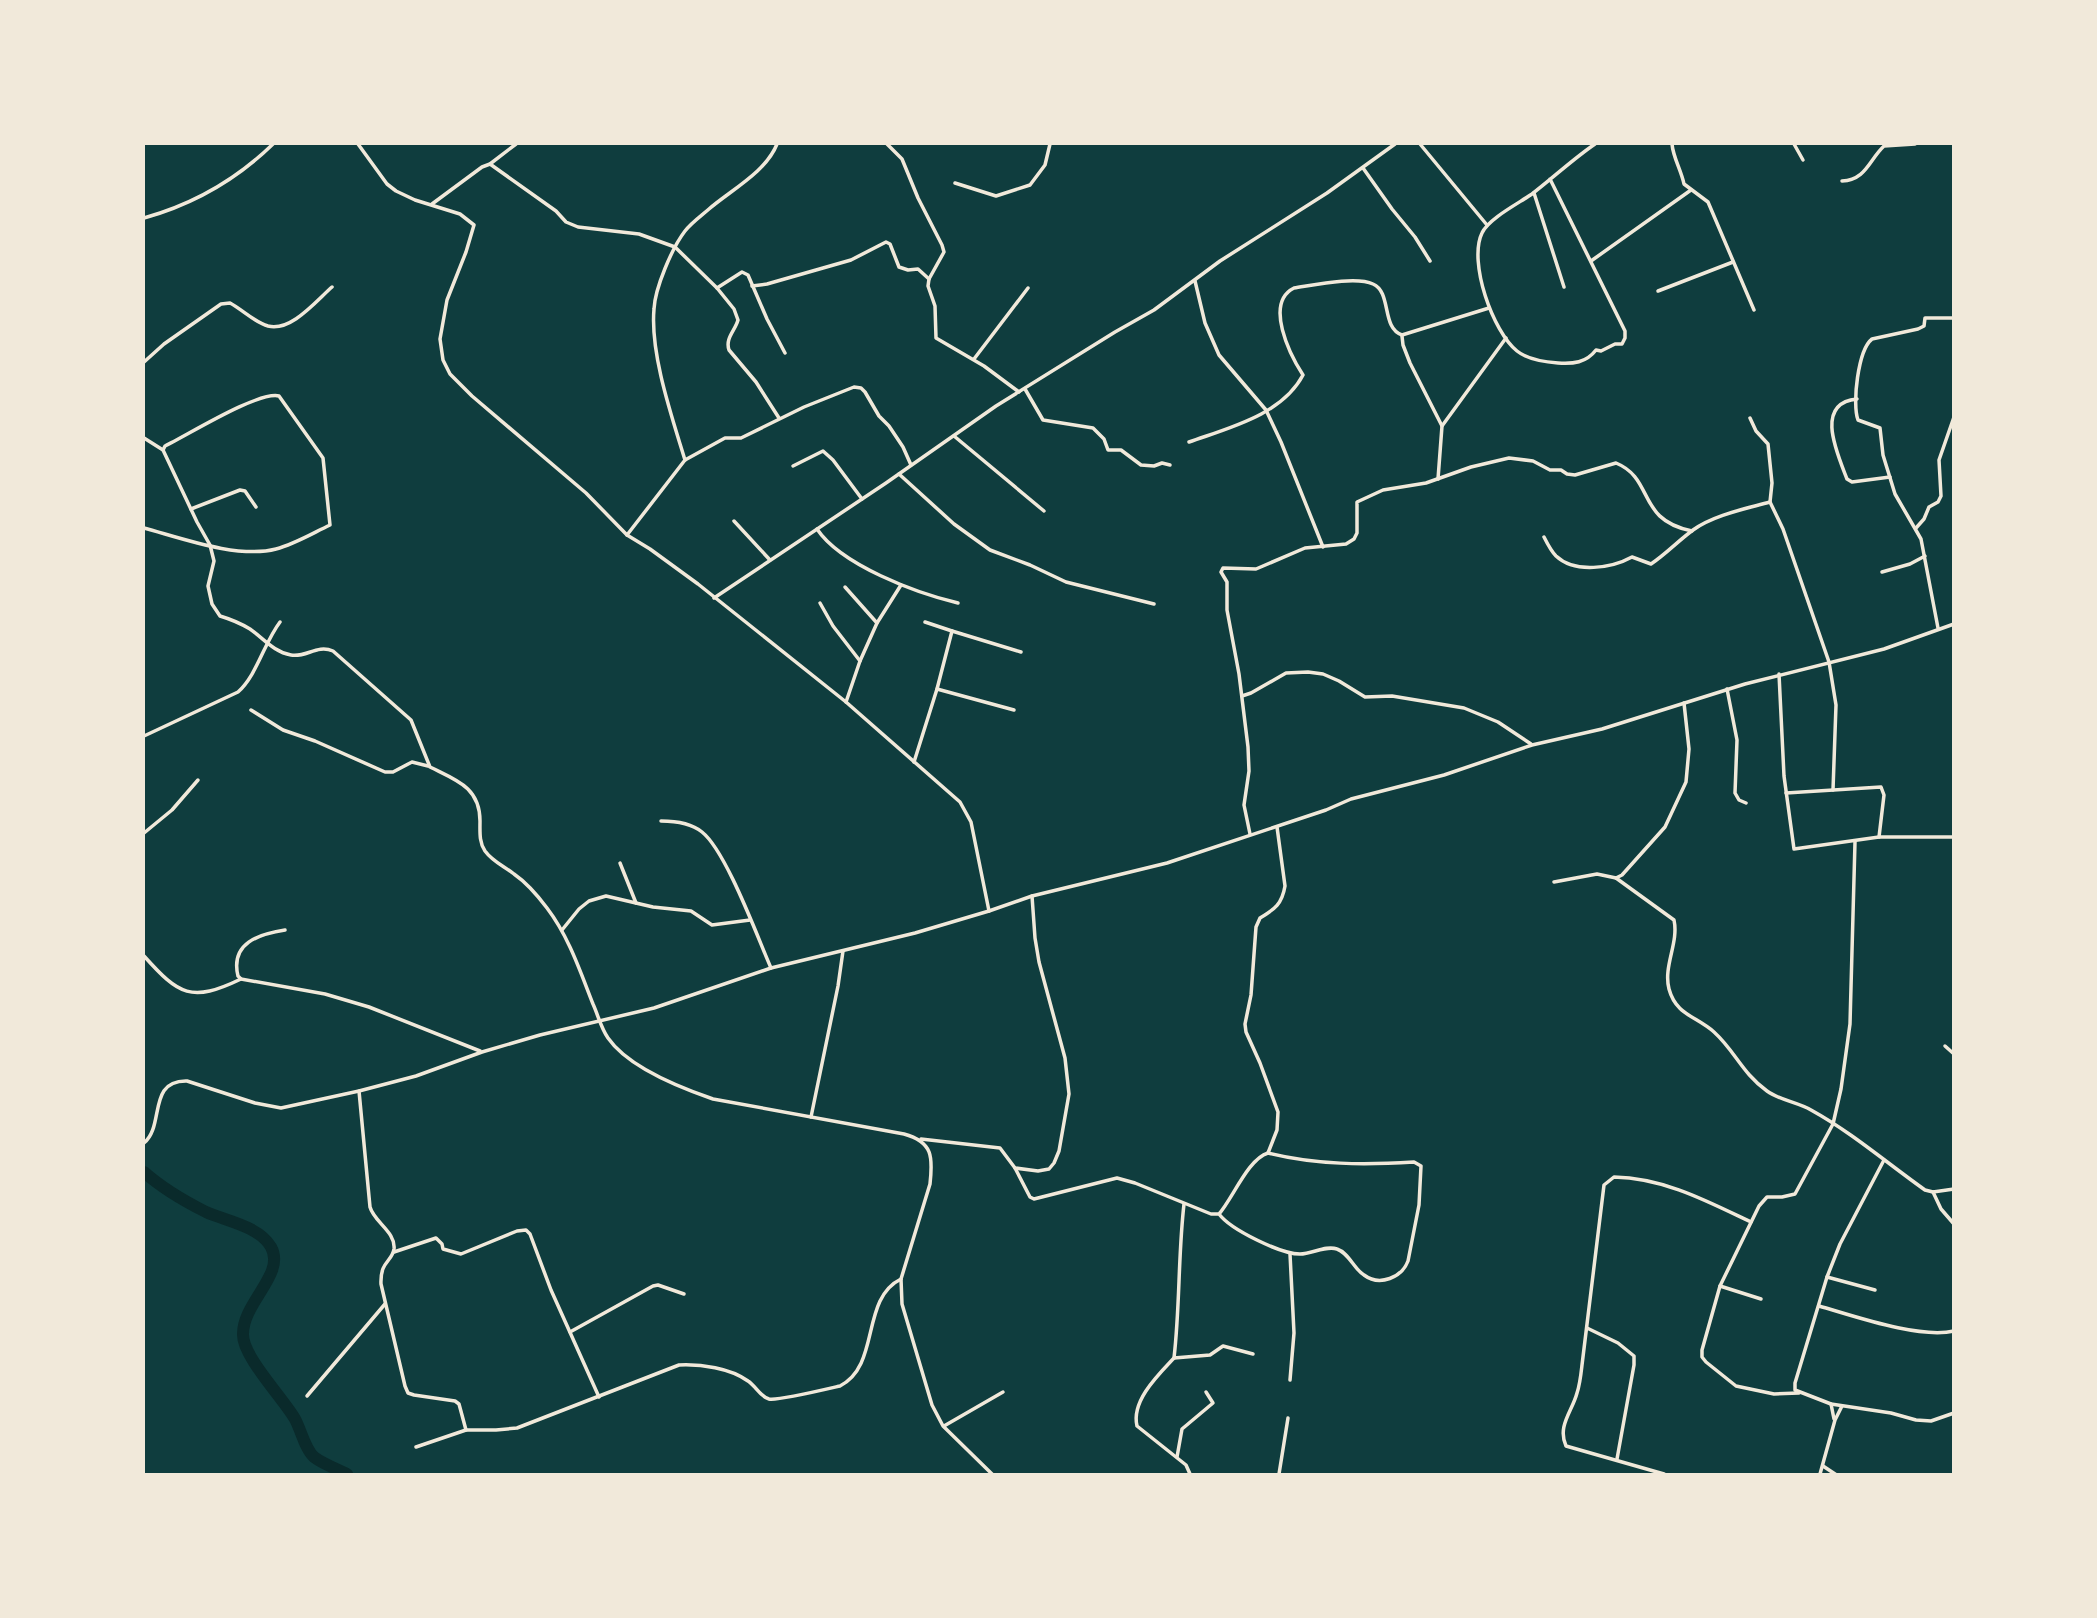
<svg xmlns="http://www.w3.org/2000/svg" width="2097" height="1618" font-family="Karla,sans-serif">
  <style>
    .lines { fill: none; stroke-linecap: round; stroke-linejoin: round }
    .river { stroke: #0a2a2b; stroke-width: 12 }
    .minor { stroke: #f1e9da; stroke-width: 3.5 }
  </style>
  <rect width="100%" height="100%" fill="#0f3d3e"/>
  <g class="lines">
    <path class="river" d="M 144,1172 C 162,1188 184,1201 206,1212 C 226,1221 259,1226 271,1247 C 286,1274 243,1302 243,1334 C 242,1356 283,1398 295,1419 C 301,1430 305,1449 314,1457 C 323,1464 337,1469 347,1474"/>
    <g class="minor">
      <path d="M 358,144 L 387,184 L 396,191 L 415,200 L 460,214 L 474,225 L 466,252 L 447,300 L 440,339 L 443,360 L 450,374 L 472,396 L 586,493 L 627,535 L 650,549 L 698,584 L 846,702 L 960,802 L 971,822 L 989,911"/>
      <path d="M 887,144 L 902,159 L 918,198 L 942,245 L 944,252 L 929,279 L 928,286 L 935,306 L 936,338 L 984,366 L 1019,392"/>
      <path d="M 1420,144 L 1487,225"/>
      <path d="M 1672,144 C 1673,157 1681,170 1684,184 L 1708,202 L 1754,310"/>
      <path d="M 1794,144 L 1803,160"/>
      <path d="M 490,164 L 556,211 L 566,222 L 578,227 L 639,234 L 675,247 L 717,288 L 734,309 L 738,320 C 735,331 725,338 729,350 L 756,382 L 779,418"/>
      <path d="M 1363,168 L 1392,209 L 1415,237 L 1430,261"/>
      <path d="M 1550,179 L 1625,331 L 1625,338 L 1622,344 L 1615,344 L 1601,351 L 1596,350 C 1586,363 1573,364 1558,363 C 1544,362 1528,360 1517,351 C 1493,332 1468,262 1482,233 C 1488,219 1519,203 1532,194 C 1554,177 1573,159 1595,144"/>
      <path d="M 1842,181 C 1866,180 1869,160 1884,146 L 1915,144"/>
      <path d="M 955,183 L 996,196 L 1030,185 L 1045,165 L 1050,144"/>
      <path d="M 1534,193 L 1564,287"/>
      <path d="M 432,204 L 482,167 L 490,164 L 516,144"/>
      <path d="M 144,218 C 194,204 236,180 273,144"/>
      <path d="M 1591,261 L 1691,190"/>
      <path d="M 1195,281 L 1205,323 L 1219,355 L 1266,410 L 1281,442 L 1323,547"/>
      <path d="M 752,286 L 767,284 L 851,260 L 886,242 L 890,244 L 899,267 L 908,270 L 918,269 L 929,279"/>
      <path d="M 717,288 L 742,272 L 748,275 L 767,319 L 785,353"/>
      <path d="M 1658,291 L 1733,262"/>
      <path d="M 1402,336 L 1403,345 L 1410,363 L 1442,426"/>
      <path d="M 974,359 L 1028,288"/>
      <path d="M 144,362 L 164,344 L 221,304 L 230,303 C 243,310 254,322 268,326 C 291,332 316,301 332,287"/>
      <path d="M 1025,389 L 1043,420 L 1093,428 L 1104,439 L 1108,450 L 1121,450 L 1141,465 L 1154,466 L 1162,463 L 1170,465"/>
      <path d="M 1857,399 C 1814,403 1837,453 1847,479 L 1852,482 L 1890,477"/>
      <path d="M 1750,418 L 1756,431 L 1768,444 L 1772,483 L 1770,502 L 1783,529 L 1829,662 L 1836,705 L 1833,790"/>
      <path d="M 954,436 L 1044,511"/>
      <path d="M 144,438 L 163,450 L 197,522 L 210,545 L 214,561 L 208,586 L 212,604 L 220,616 C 230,619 240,623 250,629 C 263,638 274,652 291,655 C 306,658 317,644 333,651 L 411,720 L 430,767 C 456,780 480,787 480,821 C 480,832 479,842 485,851 C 493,862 504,866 514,874 C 527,883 538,896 547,908 C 569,937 580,971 593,1004 C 598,1015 601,1028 608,1038 C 628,1067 681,1088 713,1099 L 904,1134 C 933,1142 933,1157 930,1184 L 901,1279 L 902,1304 L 932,1405 L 943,1426 L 992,1474"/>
      <path d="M 1189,442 C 1228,428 1282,415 1303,375 C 1290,355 1264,303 1294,288 C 1314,285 1356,276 1373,284 C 1392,292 1381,328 1402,335 L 1489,308"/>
      <path d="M 685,460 C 672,417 650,354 654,309 C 655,288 672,248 685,231 C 691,223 701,216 709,209 C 731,190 766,172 777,144"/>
      <path d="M 793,466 L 823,451 L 833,460 L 862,499"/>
      <path d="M 899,474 L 954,524 L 990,550 L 1030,565 L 1066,582 L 1154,604"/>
      <path d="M 1438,479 L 1442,426 L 1506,338"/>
      <path d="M 191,509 L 240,490 L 245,491 L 256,507"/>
      <path d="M 734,521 L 770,560"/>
      <path d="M 144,528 C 181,538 238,559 276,549 C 295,544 313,533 330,525 L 323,458 L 279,396 C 258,391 188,435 165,446 L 163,450"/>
      <path d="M 1916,528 L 1924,519 L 1929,507 L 1938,502 L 1941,496 L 1939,460 L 1954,417"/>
      <path d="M 817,529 C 841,565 916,593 958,603"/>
      <path d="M 627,535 L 685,460 L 725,438 L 741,438 L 804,407 L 854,387 L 861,388 L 865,392 L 879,416 L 889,426 L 903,447 L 911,465"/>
      <path d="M 1544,537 C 1547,543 1551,551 1556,556 C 1575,574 1612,568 1632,557 L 1651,564 C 1666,554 1678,541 1693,530 C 1714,515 1745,509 1770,502"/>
      <path d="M 1882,572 L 1910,564 L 1925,556"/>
      <path d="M 845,587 L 877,623"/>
      <path d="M 714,598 L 886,483 L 996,406 L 1115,332 L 1154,310 L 1220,261 L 1327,193 L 1395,144"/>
      <path d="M 820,603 L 833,626 L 860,661"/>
      <path d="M 1938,628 L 1921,539 L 1895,494 L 1883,455 L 1880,428 L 1858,420 C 1852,404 1858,350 1872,339 L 1918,329 L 1924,326 L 1925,318 L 1954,318"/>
      <path d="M 952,631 L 1021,652"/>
      <path d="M 1779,674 L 1784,776 L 1794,849 L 1879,837 L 1954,837"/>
      <path d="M 937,689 L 1014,710"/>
      <path d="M 1727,689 L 1737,740 L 1735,793 L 1739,800 L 1746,803"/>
      <path d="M 1242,696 L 1251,693 L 1286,673 L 1308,672 L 1323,674 L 1339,681 L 1365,697 L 1392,696 L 1464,708 L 1498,722 L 1531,744"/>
      <path d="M 846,702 L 860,661 L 877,623 L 901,585"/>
      <path d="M 251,710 L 283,730 L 315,741 L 385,772 L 393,772 L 412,762 L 428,766"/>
      <path d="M 144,736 L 238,692 C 257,675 264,643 280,622"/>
      <path d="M 914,762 L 937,689 L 952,631 L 925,622"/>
      <path d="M 1786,793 L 1881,787 L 1884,795 L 1879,837"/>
      <path d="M 661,821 C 675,821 691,823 702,832 C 726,851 757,936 771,968"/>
      <path d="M 144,833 L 172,810 L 198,780"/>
      <path d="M 1250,834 L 1244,805 L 1249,771 L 1248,747 L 1239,674 L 1227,610 L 1227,582 L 1221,572 L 1223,568 L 1256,569 L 1305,548 L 1346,544 L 1354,539 L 1357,533 L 1357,502 L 1383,490 L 1426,483 L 1471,467 L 1509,458 L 1533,461 L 1550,470 L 1561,470 L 1567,474 L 1575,475 L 1616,463 C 1655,479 1636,520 1692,531"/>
      <path d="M 620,863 L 636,903"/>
      <path d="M 1616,878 L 1674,920 C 1679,943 1663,966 1669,989 C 1676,1015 1696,1016 1714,1032 C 1735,1051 1742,1073 1767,1091 C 1779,1100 1797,1102 1811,1110 C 1851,1132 1887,1163 1925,1190 L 1933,1192 L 1954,1189"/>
      <path d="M 1554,882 L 1597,874 L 1616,878 L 1622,875 L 1665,827 L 1686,782 L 1689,749 L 1684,703"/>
      <path d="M 285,930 C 259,934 230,943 238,976 L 241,979 L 325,994 L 369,1007 L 480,1051"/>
      <path d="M 562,930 L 579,909 L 589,901 L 606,896 L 653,907 L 691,911 L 712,925 L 750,920"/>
      <path d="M 144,956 C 179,995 191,1003 241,979"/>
      <path d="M 1945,1046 L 1954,1054"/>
      <path d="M 359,1091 L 370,1207 C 374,1222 396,1232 394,1249 C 392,1262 380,1261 381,1284 L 405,1386 L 408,1393 L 414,1395 L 455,1401 L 459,1404 L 466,1430"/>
      <path d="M 811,1117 L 838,986 L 843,951"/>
      <path d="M 921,1139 L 1000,1148 L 1015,1168 L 1030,1197 L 1034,1199 L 1117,1178 L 1135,1183 L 1211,1214 L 1219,1214 C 1233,1198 1248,1159 1268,1153 C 1316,1165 1364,1165 1414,1162 L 1421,1166 L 1419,1205 L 1408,1261 C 1402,1277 1380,1287 1364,1275 C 1354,1269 1349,1253 1337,1249 C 1326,1245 1312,1254 1300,1254 C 1281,1254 1231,1230 1219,1214"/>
      <path d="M 144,1143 C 165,1126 147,1080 187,1081 L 255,1103 L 281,1108 L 359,1091 L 416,1076 L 482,1052 L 540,1035 L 654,1008 L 771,968 L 915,933 L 989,911 L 1032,896 L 1167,863 L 1326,810 L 1351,799 L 1444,775 L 1532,745 L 1602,729 L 1745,684 L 1884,649 L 1954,624"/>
      <path d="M 1268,1153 L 1277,1130 L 1278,1112 L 1260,1063 L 1246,1032 L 1245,1024 L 1251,995 L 1256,927 L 1260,918 C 1275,909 1282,904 1285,886 L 1277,827"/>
      <path d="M 1884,1160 L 1840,1244 L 1827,1277 L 1795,1383 L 1795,1390 L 1831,1404 L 1891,1413 L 1916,1420 L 1931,1421 L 1954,1413"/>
      <path d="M 1015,1168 L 1038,1171 L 1049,1169 L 1054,1163 L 1059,1151 L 1069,1094 L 1065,1058 L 1039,962 L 1035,938 L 1032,896"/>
      <path d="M 1933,1192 L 1941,1209 L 1954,1224"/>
      <path d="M 394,1252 L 436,1238 L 442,1244 L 443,1249 L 461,1254 L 517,1231 L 526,1230 L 530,1234 L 551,1290 L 599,1397"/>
      <path d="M 1290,1254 L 1294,1333 L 1290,1380"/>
      <path d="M 1827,1277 L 1875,1290"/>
      <path d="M 1720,1286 L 1761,1299"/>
      <path d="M 1819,1306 C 1854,1316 1919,1339 1954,1331"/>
      <path d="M 1587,1328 L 1618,1343 L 1634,1356 L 1634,1365 L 1617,1459"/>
      <path d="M 570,1332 L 653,1286 L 658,1285 L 684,1294"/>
      <path d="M 1174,1358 C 1180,1307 1178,1256 1184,1204"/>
      <path d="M 1799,1393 L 1774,1394 L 1736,1386 L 1706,1362 L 1702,1357 L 1702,1350 L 1720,1286 L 1759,1206 L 1767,1197 L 1782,1197 L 1795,1194 L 1833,1124 L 1841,1089 L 1850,1024 L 1855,842"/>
      <path d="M 307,1396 L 385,1304"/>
      <path d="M 1831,1404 L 1834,1419"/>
      <path d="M 944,1426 L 1003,1392"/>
      <path d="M 416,1447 L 466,1430 L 496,1430 L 517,1428 L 679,1365 C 701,1364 730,1368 748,1381 C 756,1386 759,1396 769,1399 C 777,1401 827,1389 840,1386 C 881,1365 860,1299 901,1279"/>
      <path d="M 1177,1457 L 1182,1429 L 1213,1403 L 1206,1392"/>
      <path d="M 1823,1466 L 1835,1474"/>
      <path d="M 1190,1474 L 1186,1465 L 1137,1426 C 1131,1401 1158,1375 1174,1358 L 1210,1355 L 1223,1346 L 1253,1354"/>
      <path d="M 1279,1474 L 1288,1418"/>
      <path d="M 1664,1474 L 1566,1446 C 1557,1426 1572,1412 1577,1393 C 1580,1384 1581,1374 1582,1365 L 1604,1185 L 1614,1177 C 1664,1178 1707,1201 1751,1222"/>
      <path d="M 1820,1474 L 1835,1420 L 1842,1406"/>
    </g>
  </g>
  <rect width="2097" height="1618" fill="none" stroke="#f1e9da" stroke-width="290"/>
</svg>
